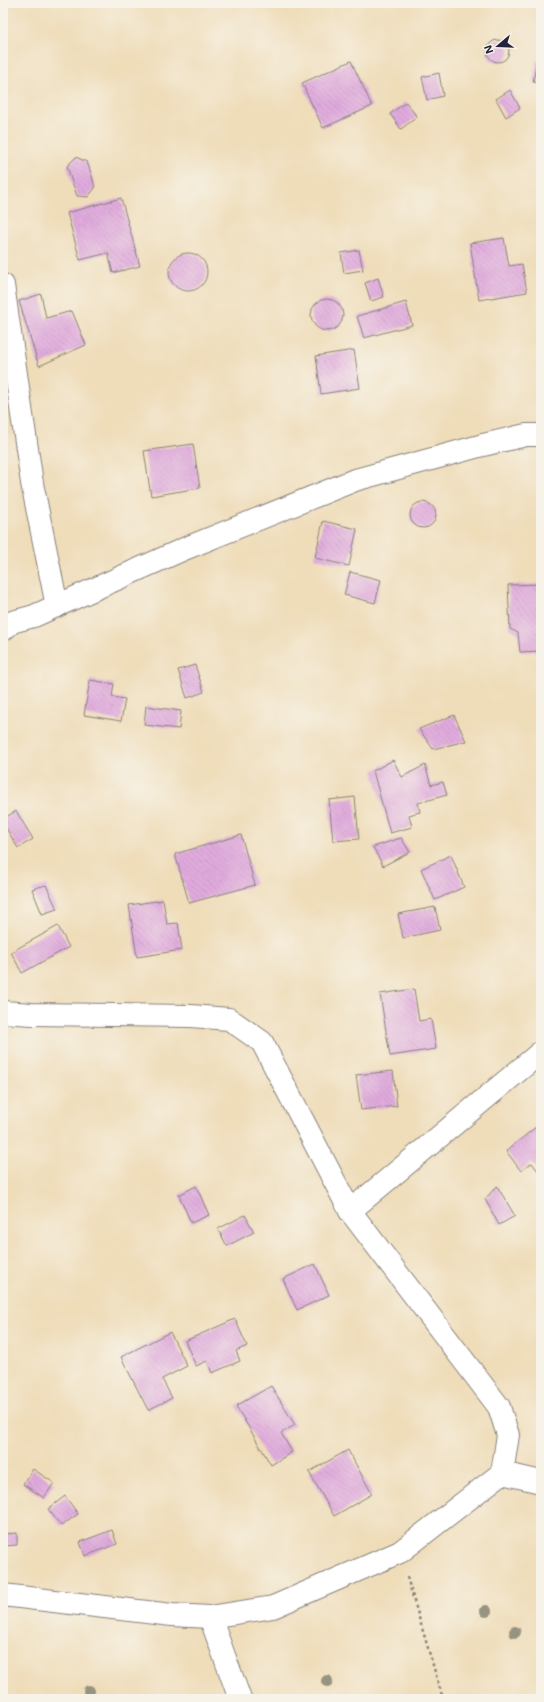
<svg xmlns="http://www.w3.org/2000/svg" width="544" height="1702" font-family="Mali,sans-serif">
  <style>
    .building { fill: url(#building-back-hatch) }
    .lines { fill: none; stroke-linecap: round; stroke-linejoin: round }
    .street-casing { stroke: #88807a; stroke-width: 24 }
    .path { stroke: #88807a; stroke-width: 2.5; stroke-dasharray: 3 3; stroke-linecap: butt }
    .street { stroke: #fff; stroke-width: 22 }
    .tree { fill: #969480 }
  </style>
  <defs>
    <pattern id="building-back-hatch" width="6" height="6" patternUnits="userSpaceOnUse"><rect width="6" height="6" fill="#e0aadd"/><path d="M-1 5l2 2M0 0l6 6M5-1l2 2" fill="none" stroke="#c092bf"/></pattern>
  </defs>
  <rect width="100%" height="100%" fill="#f7f3e8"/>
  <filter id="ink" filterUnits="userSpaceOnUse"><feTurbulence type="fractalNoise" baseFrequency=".025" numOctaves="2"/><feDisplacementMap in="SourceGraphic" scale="8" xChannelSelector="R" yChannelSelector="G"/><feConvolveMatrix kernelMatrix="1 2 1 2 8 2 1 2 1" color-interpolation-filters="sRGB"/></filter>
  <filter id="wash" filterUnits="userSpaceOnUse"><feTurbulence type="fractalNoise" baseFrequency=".012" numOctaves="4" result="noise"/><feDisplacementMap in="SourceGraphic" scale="16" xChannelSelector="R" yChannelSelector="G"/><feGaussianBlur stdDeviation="0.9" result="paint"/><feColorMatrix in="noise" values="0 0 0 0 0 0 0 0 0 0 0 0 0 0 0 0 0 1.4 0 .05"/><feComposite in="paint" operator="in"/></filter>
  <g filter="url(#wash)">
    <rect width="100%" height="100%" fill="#efddba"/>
    <g id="blocks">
      <g class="building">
        <circle cx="498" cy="51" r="11"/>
        <path d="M 537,60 L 541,61 L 541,83 L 533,82 Z"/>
        <path d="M 351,61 L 372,106 L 323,128 L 302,83 Z"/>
        <path d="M 439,73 L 443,96 L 427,100 L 422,77 Z"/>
        <path d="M 510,90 L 520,108 L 506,117 L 496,99 Z"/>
        <path d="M 406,102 L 417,117 L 401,129 L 390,114 Z"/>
        <path d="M 76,157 L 87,162 L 92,176 L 95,188 L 88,197 L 77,196 L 70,176 L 67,166 Z"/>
        <path d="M 121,198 L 140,266 L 113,273 L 108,253 L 80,260 L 67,213 Z"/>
        <path d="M 504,238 L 509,266 L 522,264 L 527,292 L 479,300 L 470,243 Z"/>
        <path d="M 359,250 L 363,270 L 344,273 L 341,253 Z"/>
        <circle cx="188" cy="272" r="19"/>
        <path d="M 378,278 L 384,297 L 371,301 L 365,283 Z"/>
        <path d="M 41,294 L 46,318 L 72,311 L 86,345 L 39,366 L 19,301 Z"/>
        <circle cx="327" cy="315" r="16"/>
        <path d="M 406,302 L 412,325 L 364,338 L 357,316 Z"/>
        <path d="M 354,350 L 360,388 L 321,394 L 316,356 Z"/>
        <path d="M 193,444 L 200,488 L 151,496 L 144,451 Z"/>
        <circle cx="423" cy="515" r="13"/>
        <path d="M 323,521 L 357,529 L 349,566 L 315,558 Z"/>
        <path d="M 350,572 L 381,580 L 375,603 L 344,595 Z"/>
        <path d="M 541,584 L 541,651 L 520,652 L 518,633 L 510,629 L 508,585 Z"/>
        <path d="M 195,665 L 204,692 L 187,698 L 178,670 Z"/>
        <path d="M 90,680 L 114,684 L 112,697 L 125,699 L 121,721 L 84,715 Z"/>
        <path d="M 146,706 L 181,711 L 179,729 L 144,725 Z"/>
        <path d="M 454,715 L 466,741 L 433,749 L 419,729 Z"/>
        <path d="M 393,760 L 402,777 L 425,765 L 431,785 L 443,782 L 447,795 L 418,803 L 420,812 L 409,815 L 412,827 L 390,833 L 373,771 Z"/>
        <path d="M 355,797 L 359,839 L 333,841 L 329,800 Z"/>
        <path d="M 16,811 L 33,839 L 18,848 L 3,823 L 3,819 Z"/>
        <path d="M 241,835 L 255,885 L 189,903 L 175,854 Z"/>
        <path d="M 401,838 L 410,852 L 383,866 L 373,847 Z"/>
        <path d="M 451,855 L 464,887 L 435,900 L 421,869 Z"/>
        <path d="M 46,885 L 57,909 L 42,914 L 32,889 Z"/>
        <path d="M 163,900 L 167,924 L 178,923 L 182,950 L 137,957 L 129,905 Z"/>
        <path d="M 435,907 L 440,930 L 403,938 L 398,914 Z"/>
        <path d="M 58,926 L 69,947 L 22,973 L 11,952 Z"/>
        <path d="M 414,989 L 419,1021 L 431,1019 L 436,1049 L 390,1056 L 380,994 Z"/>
        <path d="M 393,1071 L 397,1106 L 361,1110 L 356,1075 Z"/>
        <path d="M 541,1123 L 541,1175 L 532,1163 L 521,1171 L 506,1151 Z"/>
        <path d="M 196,1186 L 209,1215 L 191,1223 L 179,1195 Z"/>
        <path d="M 497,1186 L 515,1216 L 499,1225 L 485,1199 Z"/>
        <path d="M 245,1215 L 254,1232 L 227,1246 L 218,1229 Z"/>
        <path d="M 315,1264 L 329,1295 L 297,1310 L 283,1279 Z"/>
        <path d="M 235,1319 L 247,1346 L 236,1351 L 240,1361 L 212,1373 L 207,1361 L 196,1366 L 185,1341 Z"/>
        <path d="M 170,1332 L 187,1366 L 162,1379 L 172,1398 L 148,1410 L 121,1357 Z"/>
        <path d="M 271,1386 L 295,1425 L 281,1433 L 292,1452 L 271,1465 L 236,1406 Z"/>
        <path d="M 348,1450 L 372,1494 L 334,1516 L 309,1472 Z"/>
        <path d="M 33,1469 L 54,1483 L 44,1498 L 23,1484 Z"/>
        <path d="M 65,1496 L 78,1514 L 61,1526 L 48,1509 Z"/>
        <path d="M 112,1530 L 117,1544 L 85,1556 L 80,1542 Z"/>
        <path d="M 17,1533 L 17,1545 L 3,1546 L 3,1534 Z"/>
      </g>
    </g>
  </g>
  <g filter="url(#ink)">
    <use href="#blocks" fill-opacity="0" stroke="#88807a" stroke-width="1"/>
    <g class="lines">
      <defs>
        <g id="street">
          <path d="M 3,285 L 32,483 L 57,606"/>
          <path d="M 3,630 L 12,622 L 34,616 L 184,549 L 355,480 L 483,445 L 526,435 L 541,435"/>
          <path d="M 3,1012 L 32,1014 L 191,1016 L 229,1019 L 262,1042 L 350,1211 L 499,1407 L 508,1435 L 502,1473"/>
          <path d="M 350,1211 L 541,1052"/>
          <path d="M 3,1595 L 172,1615 L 210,1617 L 273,1607 L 400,1552 L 502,1473 L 541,1482"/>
          <path d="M 210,1617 L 240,1699"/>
        </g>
      </defs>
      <use href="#street" class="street-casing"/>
      <path class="path" d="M 407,1577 L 443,1699"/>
      <use href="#street" class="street"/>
    </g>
    <g class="tree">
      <circle cx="486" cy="1611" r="6"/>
      <circle cx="515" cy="1632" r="6"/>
      <circle cx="327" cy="1681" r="6"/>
      <circle cx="89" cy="1691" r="6"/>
    </g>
  </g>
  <rect width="544" height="1702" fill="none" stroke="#f7f3e8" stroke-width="16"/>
  <g transform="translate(498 46) rotate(251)" stroke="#f7f3e8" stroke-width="3" paint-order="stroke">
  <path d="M0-3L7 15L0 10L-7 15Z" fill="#22223b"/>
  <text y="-6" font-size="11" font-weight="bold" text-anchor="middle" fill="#22223b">N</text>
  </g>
</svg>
